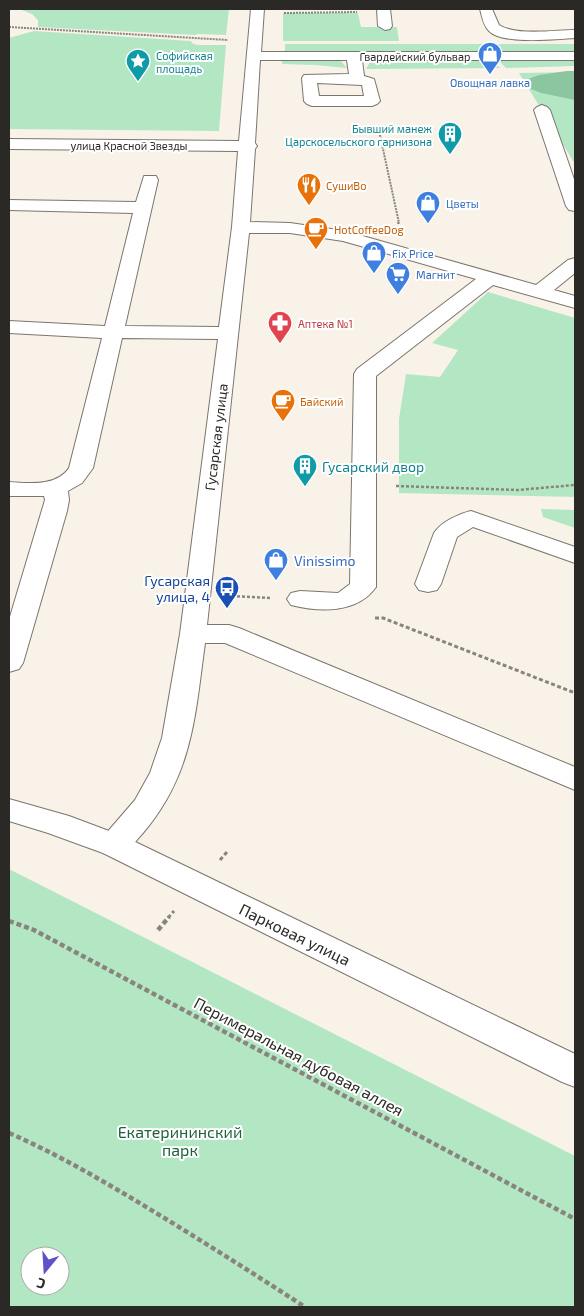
<svg xmlns="http://www.w3.org/2000/svg" width="584" height="1316" font-family="'Exo 2',sans-serif">
  <style>
    .green { fill: #b3e7c4; fill-rule: evenodd }
    .forest { fill: #8cc6a0 }
    .lines { fill: none; stroke-linecap: round; stroke-linejoin: round }
    .minor-casing { stroke: #7b756d; stroke-width: 2 }
    .major-casing { stroke: #7b756d; stroke-width: 2 }
    .path-far3 { stroke: #89857e; stroke-width: 2; stroke-dasharray: 2 1; stroke-linecap: butt }
    .path-far2 { stroke: #89857e; stroke-width: 2.5; stroke-dasharray: 3 2; stroke-linecap: butt }
    .path-far1 { stroke: #89857e; stroke-width: 3; stroke-dasharray: 4 2.5; stroke-linecap: butt }
    .path { stroke: #89857e; stroke-width: 4.5; stroke-dasharray: 5 3; stroke-linecap: butt }
    .minor { fill: #fff; fill-rule: evenodd }
    .major { fill: #fff; fill-rule: evenodd }
    .labels { text-anchor: middle; dominant-baseline: central; stroke-width: 4; stroke-linejoin: round; paint-order: stroke }
    .far-culture-label { font-size: 11px; fill: #0d838f; stroke: #fff; text-anchor: start }
    .far-street-label { font-size: 11px; fill: #2b2925; stroke: #fff }
    .far-shop-label { font-size: 11px; fill: #366cbe; stroke: #fff; text-anchor: start }
    .far-food-label { font-size: 11px; fill: #c56008; stroke: #fff; text-anchor: start }
    .far-health-label { font-size: 11px; fill: #be3a42; stroke: #fff; text-anchor: start }
    .street-label { font-size: 14px; fill: #2b2925; stroke: #fff }
    .culture-label { font-size: 14px; fill: #0d838f; stroke: #fff; text-anchor: start }
    .shop-label { font-size: 14px; fill: #366cbe; stroke: #fff; text-anchor: start }
    .transit-label { font-size: 14px; fill: #164399; stroke: #fff; text-anchor: end }
    .near-street-label { font-size: 16px; fill: #2b2925; stroke: #fff }
    .near-park-label { font-size: 16px; fill: #20613d; stroke: #fff }
  </style>
  <rect width="100%" height="100%" fill="#f9f2e8"/>
  <g class="green">
    <path d="M 19,9 L 229,9 L 226,35 L 198,34 L 195,35 L 38,27 L 38,20 L 32,14 Z"/>
    <path d="M 283,13 L 358,13 L 361,27 L 397,27 L 399,41 L 283,41 Z"/>
    <path d="M 34,31 L 191,41 L 193,44 L 199,45 L 226,45 L 219,131 L 9,129 L 9,38 Z"/>
    <path d="M 285,44 L 482,44 L 487,52 L 285,52 Z"/>
    <path d="M 489,44 L 575,44 L 575,52 L 494,52 Z"/>
    <path d="M 491,59 L 500,68 L 366,69 L 371,60 Z"/>
    <path d="M 497,59 L 575,59 L 575,66 L 506,68 Z"/>
    <path d="M 340,60 L 347,68 L 315,65 L 282,64 L 282,61 L 290,60 Z"/>
    <path d="M 575,72 L 575,164 L 519,73 Z"/>
    <path d="M 488,292 L 575,318 L 575,497 L 399,493 L 399,419 L 406,374 L 440,377 L 458,350 L 432,343 Z"/>
    <path d="M 541,509 L 575,510 L 575,528 L 543,517 Z"/>
    <path d="M 9,869 L 575,1156 L 575,1307 L 9,1307 ZM 30,1256 L 60,1256 L 60,1286 L 30,1286 Z"/>
  </g>
  <path class="forest" d="M 567,71 L 575,71 L 575,100 L 541,93 L 526,87 L 529,82 L 528,79 L 539,75 Z"/>
  <g class="lines">
    <defs>
      <g id="minor">
        <path d="M 251,9 L 264,9 L 261,52 L 575,52 L 575,60 L 362,60 L 364,76 L 374,79 L 380,101 L 377,104 L 372,106 L 312,106 L 307,104 L 304,101 L 302,78 L 304,75 L 349,74 L 347,60 L 260,60 L 255,143 L 257,146 L 255,149 L 250,222 L 290,223 L 345,231 L 536,285 L 568,260 L 575,258 L 575,273 L 554,290 L 575,296 L 575,308 L 493,285 L 376,376 L 376,587 C 357,614 319,612 291,605 L 287,599 L 291,593 L 300,591 L 338,593 L 350,584 L 354,374 L 357,369 L 476,279 L 343,241 L 290,233 L 249,233 L 207,625 L 229,625 L 239,628 L 575,767 L 575,790 L 225,643 L 205,643 C 195,716 193,774 143,833 C 129,848 125,860 103,853 L 98,845 L 103,837 L 135,800 L 150,773 L 162,738 L 180,634 L 218,339 L 122,338 L 93,468 L 82,483 L 68,491 L 69,500 L 67,511 L 23,663 L 19,669 L 9,672 L 9,620 L 45,500 L 44,496 L 9,496 L 9,482 C 29,483 56,487 69,468 L 102,338 L 9,333 L 9,321 L 105,326 L 133,213 L 9,210 L 9,200 L 136,202 L 144,176 L 156,176 L 158,180 L 125,326 L 219,327 L 232,227 L 238,151 L 9,149 L 9,139 L 239,141 ZM 317,83 L 362,85 L 364,96 L 319,96 Z"/>
        <path d="M 377,9 L 390,9 L 392,26 L 390,29 L 385,30 L 378,26 Z"/>
        <path d="M 480,9 L 492,9 L 499,25 C 516,36 555,30 575,30 L 575,38 C 557,39 502,45 489,31 C 483,25 482,16 480,9 Z"/>
        <path d="M 542,105 L 547,107 L 550,110 L 575,182 L 575,211 L 569,210 L 566,206 L 534,110 L 537,107 Z"/>
        <path d="M 471,511 L 575,547 L 575,563 L 473,527 L 457,537 L 441,584 L 437,590 L 428,592 L 419,590 L 415,584 L 434,533 C 441,522 458,514 471,511 Z"/>
      </g>
      <path id="major" d="M 9,799 L 69,816 L 125,837 L 575,1054 L 575,1087 L 562,1082 L 103,853 L 48,833 L 9,821 Z"/>
    </defs>
    <use href="#minor" class="minor-casing"/>
    <use href="#major" class="major-casing"/>
    <g class="path-far3">
      <path d="M 284,13 L 357,12"/>
      <path d="M 9,17 L 9,22"/>
      <path d="M 9,27 L 228,40"/>
      <path d="M 378,126 L 399,223 L 397,223"/>
    </g>
    <g class="path-far2">
      <path d="M 396,486 L 518,490 L 575,485"/>
      <path d="M 232,596 L 271,598"/>
    </g>
    <g class="path-far1">
      <path d="M 375,618 L 383,618 L 575,693"/>
      <path d="M 220,860 L 227,852"/>
      <path d="M 168,918 L 174,911"/>
    </g>
    <g class="path">
      <path d="M 9,921 L 34,930 L 575,1219"/>
      <path d="M 158,930 L 169,917"/>
      <path d="M 9,1133 C 64,1157 115,1188 166,1219 C 213,1248 259,1277 305,1307"/>
    </g>
    <use href="#minor" class="minor"/>
    <use href="#major" class="major"/>
  </g>
  <defs>
    <symbol id="shop-pin" viewBox="-11 -11 22 30"><path d="M0 17L-7.5 6A9.5 9.5 0 1 1 7.5 6Z" fill="#3f7fe0" stroke="#fff"/><path d="M-5-2.5h2.3a2.7 3.5 0 0 1 5.4 0H5L5.5 6h-11ZM-1.5-2.5h3a1.5 2.3 0 0 0-3 0Z" fill="#fff"/></symbol>
    <symbol id="sight-pin" viewBox="-11 -11 22 30"><path d="M0 17L-7.5 6A9.5 9.5 0 1 1 7.5 6Z" fill="#0f9aa8" stroke="#fff"/><path d="M0-6L1.8-2.2L6-1.7L2.9 1.2L3.7 5.4L0 3.3L-3.7 5.4L-2.9 1.2L-6-1.7L-1.8-2.2Z" fill="#fff"/></symbol>
    <symbol id="building-pin" viewBox="-11 -11 22 30"><path d="M0 17L-7.5 6A9.5 9.5 0 1 1 7.5 6Z" fill="#0f9aa8" stroke="#fff"/><path d="M-4-6H4V6H1V3H-1V6H-4ZM-2.5-4.3h1.7v1.8h-1.7ZM.8-4.3h1.7v1.8H.8ZM-2.5-1h1.7V.8h-1.7ZM.8-1h1.7V.8H.8Z" fill="#fff"/></symbol>
    <symbol id="restaurant-pin" viewBox="-11 -11 22 30"><path d="M0 17L-7.5 6A9.5 9.5 0 1 1 7.5 6Z" fill="#e8710a" stroke="#fff"/><path d="M-5-6h1v4h1v-4h1v4h1v-4h1v5L-1.5 .5V6h-2V.5L-5-1ZM5-6V6H3V1.5H1.5Q1.5-4 5-6Z" fill="#fff"/></symbol>
    <symbol id="cafe-pin" viewBox="-11 -11 22 30"><path d="M0 17L-7.5 6A9.5 9.5 0 1 1 7.5 6Z" fill="#e8710a" stroke="#fff"/><path d="M-5.5-4.5H6V0H3Q3 3.5 0 3.5H-2.5Q-5.5 3.5-5.5 0ZM3-3.2v2h1.7v-2ZM-6 4.5H4V6H-6Z" fill="#fff"/></symbol>
    <symbol id="supermarket-pin" viewBox="-11 -11 22 30"><path d="M0 17L-7.5 6A9.5 9.5 0 1 1 7.5 6Z" fill="#3f7fe0" stroke="#fff"/><path d="M-6-5.5h2.5l.6 2H6L4.5 2H-2.5L-4.4-4H-6ZM-1.5 3.2a1.3 1.3 0 1 0 .1 0ZM3 3.2a1.3 1.3 0 1 0 .1 0Z" fill="#fff"/></symbol>
    <symbol id="pharmacy-pin" viewBox="-11 -11 22 30"><path d="M0 17L-7.5 6A9.5 9.5 0 1 1 7.5 6Z" fill="#e0444e" stroke="#fff"/><path d="M-2-6h4v4h4v4h-4v4h-4v-4h-4v-4h4Z" fill="#fff"/></symbol>
    <symbol id="bus-pin" viewBox="-11 -11 22 30"><path d="M0 17L-7.5 6A9.5 9.5 0 1 1 7.5 6Z" fill="#1a4fb4" stroke="#fff"/><path d="M-5-6H5V4H4V6H2V4H-2V6H-4V4H-5ZM-3.5-4V0h7V-4ZM-3.5 1.2v1.5H-2V1.2ZM2 1.2v1.5H3.5V1.2Z" fill="#fff"/></symbol>
  </defs>
  <g fill-rule="evenodd">
    <use href="#shop-pin" x="476" y="40" width="28" height="38"/>
    <use href="#sight-pin" x="124" y="47" width="28" height="38"/>
    <use href="#building-pin" x="436" y="120" width="28" height="38"/>
    <use href="#restaurant-pin" x="295" y="171" width="28" height="38"/>
    <use href="#shop-pin" x="414" y="189" width="28" height="38"/>
    <use href="#cafe-pin" x="302" y="215" width="28" height="38"/>
    <use href="#shop-pin" x="360" y="239" width="28" height="38"/>
    <use href="#supermarket-pin" x="384" y="260" width="28" height="38"/>
    <use href="#pharmacy-pin" x="266" y="309" width="28" height="38"/>
    <use href="#cafe-pin" x="269" y="387" width="28" height="38"/>
    <use href="#building-pin" x="291" y="452" width="28" height="38"/>
    <use href="#shop-pin" x="262" y="546" width="28" height="38"/>
    <use href="#bus-pin" x="213" y="574" width="28" height="38"/>
  </g>
  <g class="labels">
    <g class="far-culture-label">
      <text x="156" y="55">Софийская<tspan x="156" dy="13">площадь</tspan></text>
      <text x="432" y="128" text-anchor="end">Бывший манеж<tspan x="432" dy="13">Царскосельского гарнизона</tspan></text>
    </g>
    <g class="far-street-label">
      <text x="415" y="56">Гвардейский бульвар</text>
      <text x="129" y="145">улица Красной Звезды</text>
    </g>
    <g class="far-shop-label">
      <text x="490" y="82" text-anchor="middle">Овощная лавка</text>
      <text x="446" y="203">Цветы</text>
      <text x="392" y="253">Fix Price</text>
      <text x="416" y="274">Магнит</text>
    </g>
    <g class="far-food-label">
      <text x="326" y="185">СушиВо</text>
      <text x="334" y="229">HotCoffeeDog</text>
      <text x="300" y="401">Байский</text>
    </g>
    <g class="far-health-label">
      <text x="298" y="323">Аптека №1</text>
    </g>
    <g class="street-label">
      <text transform="translate(216 437) rotate(-83)">Гусарская улица</text>
    </g>
    <g class="culture-label">
      <text x="322" y="466">Гусарский двор</text>
    </g>
    <g class="shop-label">
      <text x="294" y="560">Vinissimo</text>
    </g>
    <g class="transit-label">
      <text x="210" y="580">Гусарская<tspan x="210" dy="16">улица, 4</tspan></text>
    </g>
    <g class="near-street-label">
      <text transform="translate(295 934) rotate(26)">Парковая улица</text>
      <text transform="translate(299 1056) rotate(28)">Перимеральная дубовая аллея</text>
    </g>
    <g class="near-park-label">
      <text x="180" y="1131">Екатерининский<tspan x="180" dy="18">парк</tspan></text>
    </g>
  </g>
  <rect width="584" height="1316" fill="none" stroke="#2b2925" stroke-width="20"/>
  <g transform="translate(45 1271) rotate(198)"><circle r="24" fill="#ffffff" stroke="#aaa9a8"/>
  <path d="M0-4L9 19L0 12L-9 19Z" fill="#6250c9"/>
  <text y="-8" font-size="14" font-weight="bold" text-anchor="middle" fill="#2b2925">С</text>
  </g>
</svg>
